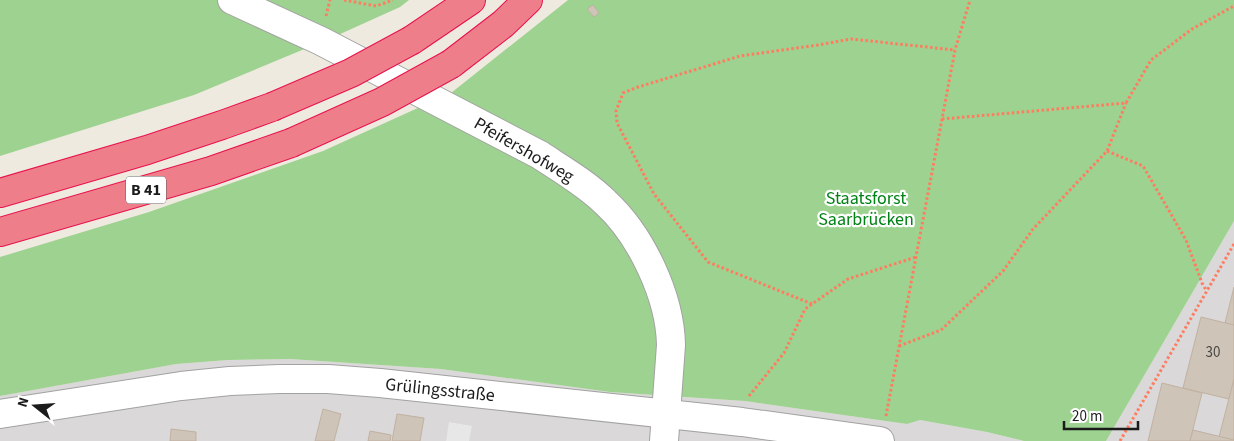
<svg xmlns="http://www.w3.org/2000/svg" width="1234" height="441" font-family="'Source Sans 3',sans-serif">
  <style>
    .residential { fill: #dad8d8 }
    .forest { fill: #9ed290 }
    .parking { fill: #e7e7e7 }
    .building { fill: #cec4b8; stroke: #c1b1a1 }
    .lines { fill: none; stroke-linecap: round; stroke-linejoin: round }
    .minor-casing { stroke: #a2a2a2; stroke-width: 30 }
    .highway-casing { stroke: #e7124b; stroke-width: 30 }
    .path { stroke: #ff7c60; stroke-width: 3; stroke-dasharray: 2.5 2.5; stroke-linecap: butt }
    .minor { stroke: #fff; stroke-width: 28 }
    .highway { stroke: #ef7e8b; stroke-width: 28 }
    .highway-bridge-casing { stroke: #e7124b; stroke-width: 30; stroke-linecap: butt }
    .highway-bridge { stroke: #ef7e8b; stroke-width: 28 }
    .labels { text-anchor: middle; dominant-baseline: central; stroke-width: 4.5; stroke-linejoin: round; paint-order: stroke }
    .number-label { font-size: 15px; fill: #484542 }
    .shield { fill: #fff; stroke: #5f5f5f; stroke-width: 1 }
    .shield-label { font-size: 16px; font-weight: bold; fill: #1b1b1b }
    .street-label { font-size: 18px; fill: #1b1b1b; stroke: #fff }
    .park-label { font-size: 18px; fill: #008215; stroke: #fff }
  </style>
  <rect width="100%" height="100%" fill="#eeeadf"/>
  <g class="residential">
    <path d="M 1234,221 L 1234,441 L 1106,441 Z"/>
    <path d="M 290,359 L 441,369 L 610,392 L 745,401 L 907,424 L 920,420 L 987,432 L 1024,441 L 0,441 L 0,396 L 176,364 L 228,360 Z"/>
  </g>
  <g class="forest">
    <path d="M 0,0 L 409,0 L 400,7 L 338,35 L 194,95 L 0,156 Z"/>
    <path d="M 568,0 L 1234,0 L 1234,221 L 1106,441 L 1024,441 L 987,432 L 920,420 L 907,424 L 745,401 L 610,392 L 441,369 L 290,359 L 228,360 L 176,364 L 0,396 L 0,257 L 149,212 L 323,151 L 451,93 Z"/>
  </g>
  <path class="parking" d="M 449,422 L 472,426 L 469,441 L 446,441 Z"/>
  <g class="building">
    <path d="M 593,5 L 599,13 L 594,17 L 587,9 Z"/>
    <path d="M 1234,287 L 1234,325 L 1225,323 Z"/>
    <path d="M 1201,317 L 1234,325 L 1234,379 L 1229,399 L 1183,388 Z"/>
    <path d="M 1234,379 L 1234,440 L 1219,437 Z"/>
    <path d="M 1162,383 L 1202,393 L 1190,441 L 1148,441 Z"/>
    <path d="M 323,409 L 341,414 L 334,441 L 315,441 Z"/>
    <path d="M 397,414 L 424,418 L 420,441 L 392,441 Z"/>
    <path d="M 171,429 L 196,432 L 196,441 L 170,441 Z"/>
    <path d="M 1193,430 L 1234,440 L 1234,441 L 1190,441 Z"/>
    <path d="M 370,431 L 391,435 L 390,441 L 368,441 Z"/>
  </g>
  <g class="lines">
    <defs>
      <g id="minor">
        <path d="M 232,0 L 321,41 L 540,155 C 561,169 587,184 605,202 C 641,235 670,296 671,345 L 664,441"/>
        <path d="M 0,414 L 181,386 L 230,381 L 279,379 L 328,379 L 380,383 L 742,422 L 880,441"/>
      </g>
      <g id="highway">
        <path d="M 412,40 L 471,0"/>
        <path d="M 451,64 L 503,24 L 528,0"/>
        <path d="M 0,193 L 147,150 L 222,125 L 272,107"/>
        <path d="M 0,232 L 211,171 L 291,143"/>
      </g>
    </defs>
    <use href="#minor" class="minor-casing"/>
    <use href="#highway" class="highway-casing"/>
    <g class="path">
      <path d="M 344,0 L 376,6 L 393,0"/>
      <path d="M 326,16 L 330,0"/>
      <path d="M 942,119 L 1126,103 L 1151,60 L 1192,29 L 1234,6"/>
      <path d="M 1107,151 L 1143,166 L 1186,240 L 1202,283 L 1206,290"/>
      <path d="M 812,304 L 708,262 L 654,194 L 617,123 L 616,111 L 623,93 L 635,88 L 740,56 L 818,45 L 851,39 L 955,50"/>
      <path d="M 899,346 L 941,330 L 1003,271 L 1033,229 L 1107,151 L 1126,103"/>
      <path d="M 749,396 L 784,353 L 805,309 L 848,279 L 916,257"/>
      <path d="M 886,416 L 955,50 L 970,0"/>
      <path d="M 1120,441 L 1234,244"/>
    </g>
    <use href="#minor" class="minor"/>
    <use href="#highway" class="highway"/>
    <defs>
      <g id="highway-bridge">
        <path d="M 272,107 L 351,73 L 412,40"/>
        <path d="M 291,143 L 382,102 L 451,64"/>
      </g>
    </defs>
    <use href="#highway-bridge" class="highway-bridge-casing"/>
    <use href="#highway-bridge" class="highway-bridge"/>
  </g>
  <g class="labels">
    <g class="number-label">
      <text x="1213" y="352">30</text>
    </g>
    <rect class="shield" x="126" y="176.5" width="40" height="27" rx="4"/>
    <g class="shield-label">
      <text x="146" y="190">B 41</text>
    </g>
    <g class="street-label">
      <text transform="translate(524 150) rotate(30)">Pfeifershofweg</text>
      <text transform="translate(440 390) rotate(6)">Grülingsstraße</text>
    </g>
    <g class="park-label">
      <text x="866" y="198">Staatsforst<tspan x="866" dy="21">Saarbrücken</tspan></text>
    </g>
  </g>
  <g transform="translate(35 406) rotate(287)" stroke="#ffffff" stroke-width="4" paint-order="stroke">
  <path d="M0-4L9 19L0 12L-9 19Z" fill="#1b1b1b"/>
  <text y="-8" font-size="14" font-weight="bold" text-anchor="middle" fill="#1b1b1b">N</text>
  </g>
  <path d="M1064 421v8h74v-8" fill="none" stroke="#1b1b1b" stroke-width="2.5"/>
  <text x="1072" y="421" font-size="15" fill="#1b1b1b" stroke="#ffffff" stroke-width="4" paint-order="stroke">20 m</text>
</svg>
